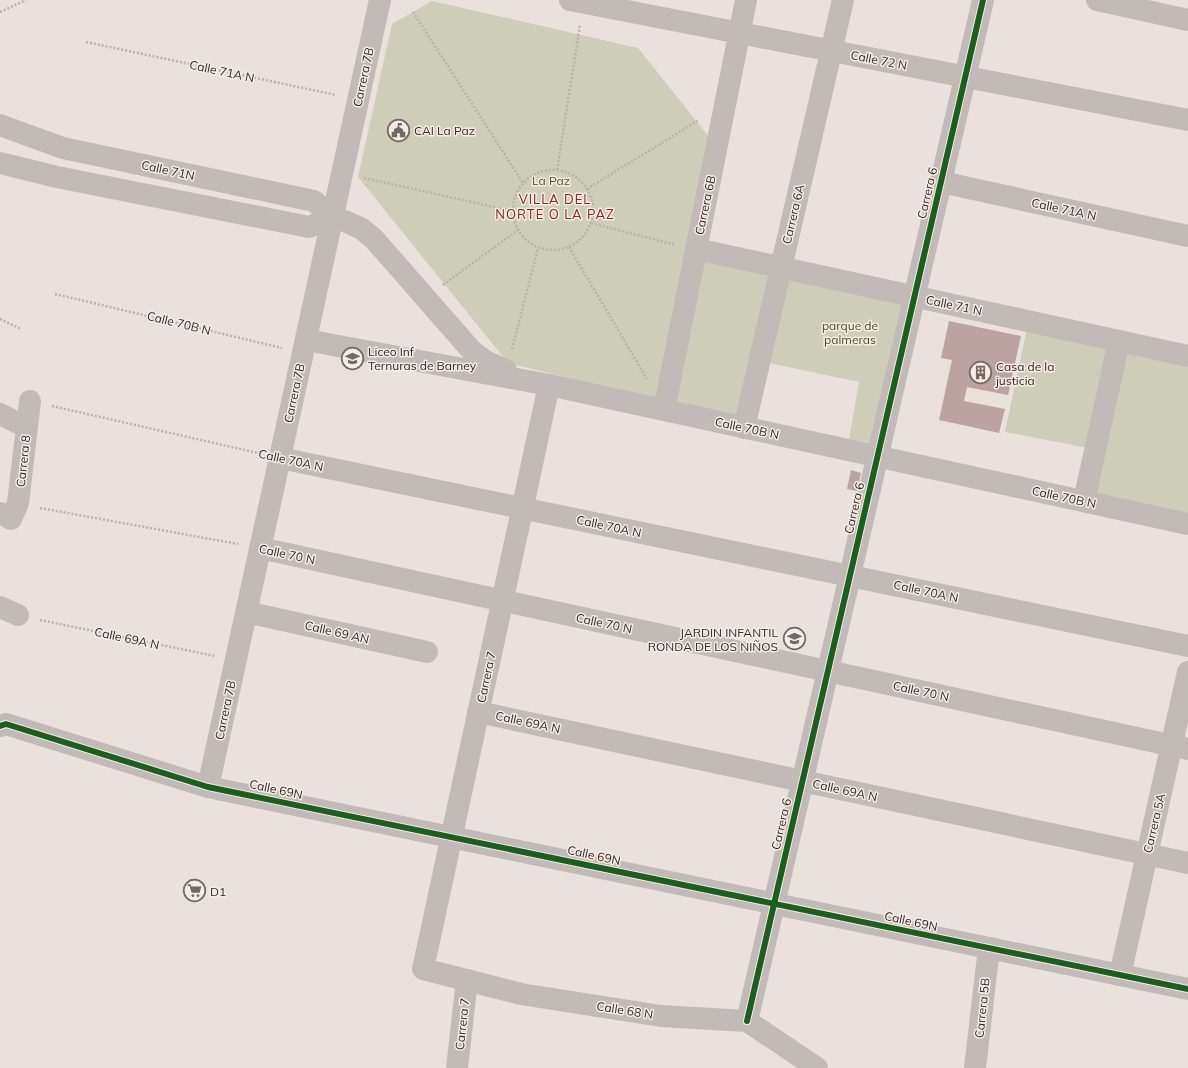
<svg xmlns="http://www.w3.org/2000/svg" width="1188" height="1068" font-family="Mulish,sans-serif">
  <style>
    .green { fill: #cdcdb8 }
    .building { fill: #bca39f }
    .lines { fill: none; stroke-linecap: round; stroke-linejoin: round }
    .path { stroke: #bab2af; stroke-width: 2.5; stroke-dasharray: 2 2; stroke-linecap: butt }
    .minor { stroke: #c2bab6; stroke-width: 22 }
    .cycleway-casing { stroke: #f7ebe3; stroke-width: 8 }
    .cycleway { stroke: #1b5e20; stroke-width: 6 }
    .labels { text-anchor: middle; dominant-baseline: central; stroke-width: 3; stroke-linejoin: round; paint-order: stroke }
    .street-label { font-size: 12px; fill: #322726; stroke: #f7ebe3 }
    .poi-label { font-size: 12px; fill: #322726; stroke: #f7ebe3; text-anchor: start }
    .park-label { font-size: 12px; fill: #474e2b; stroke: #f7ebe3 }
    .neighbourhood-label { font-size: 13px; letter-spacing: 1px; fill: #7a2c25; stroke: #f7ebe3 }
  </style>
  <rect width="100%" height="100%" fill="#eae1dd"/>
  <g class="green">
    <path d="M 432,1 L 638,48 L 709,137 L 660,401 L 508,363 L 358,177 L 392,24 Z"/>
    <path d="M 702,258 L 907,295 L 879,445 L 849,439 L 859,382 L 760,361 L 744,428 L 664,410 Z"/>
    <path d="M 1027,328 L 1110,345 L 1088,448 L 1005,432 Z"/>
    <path d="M 1119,341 L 1188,356 L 1188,524 L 1084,501 Z"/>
  </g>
  <g class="building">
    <path d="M 949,321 L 1021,336 L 1008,395 L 967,387 L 964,401 L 1005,409 L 999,433 L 939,420 L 952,360 L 941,358 Z"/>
    <path d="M 851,470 L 861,473 L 857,491 L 847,489 Z"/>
  </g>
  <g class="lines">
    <g class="path">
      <path d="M 0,12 L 26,0"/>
      <path d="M 413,12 L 523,183"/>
      <path d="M 86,42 L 336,95"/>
      <path d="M 557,170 L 580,25"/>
      <circle cx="553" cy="210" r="40"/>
      <path d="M 364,178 L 512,211"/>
      <path d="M 587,189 L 699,120"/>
      <path d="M 591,223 L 676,245"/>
      <path d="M 569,247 L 647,379"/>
      <path d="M 443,285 L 518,230"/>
      <path d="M 55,294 L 282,348"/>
      <path d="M 0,319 L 21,329"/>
      <path d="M 512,349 L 538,248"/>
      <path d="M 52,406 L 258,453"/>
      <path d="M 40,508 L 238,544"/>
      <path d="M 40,620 L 215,656"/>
    </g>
    <g class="minor">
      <path d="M 570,0 L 1188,120"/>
      <path d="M 1097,0 L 1188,20"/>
      <path d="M 0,125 L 63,148 L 314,201 L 332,217 L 347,222 L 362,229 L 374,239 L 472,351 L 487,362 L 506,370"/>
      <path d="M 0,163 L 57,177 L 309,227 L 332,217"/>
      <path d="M 941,182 L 1188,236"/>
      <path d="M 696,249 L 1188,356"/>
      <path d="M 306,340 L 549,385 L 1188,524"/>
      <path d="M 549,385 L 423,969 L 521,994 L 661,1016 L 747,1021 L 817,1068"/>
      <path d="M 664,410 L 746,0"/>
      <path d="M 0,414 L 26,427"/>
      <path d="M 744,428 L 843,0"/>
      <path d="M 280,458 L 1188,646"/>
      <path d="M 1084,501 L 1119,341"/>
      <path d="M 0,513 L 11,519 L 18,503 L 30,401"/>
      <path d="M 260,548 L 1188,749"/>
      <path d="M 0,607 L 18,615"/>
      <path d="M 246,612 L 427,652"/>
      <path d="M 478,712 L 1188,863"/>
      <path d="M 0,726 L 6,724 L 208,787 L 1188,989"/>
      <path d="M 208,787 L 380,0"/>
      <path d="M 1120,975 L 1188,672"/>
      <path d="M 747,1021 L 983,0"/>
      <path d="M 457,1068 L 467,980"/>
      <path d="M 975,1068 L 989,948"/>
    </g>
    <defs>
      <g id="cycleway">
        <path d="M 0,726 L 6,724 L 208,787 L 1188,989"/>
        <path d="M 747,1021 L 983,0"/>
      </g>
    </defs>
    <use href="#cycleway" class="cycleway-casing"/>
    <use href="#cycleway" class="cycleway"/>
  </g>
  <defs>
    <symbol id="civic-ring" viewBox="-11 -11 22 22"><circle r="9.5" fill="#f7ebe3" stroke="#726866" stroke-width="1.5"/><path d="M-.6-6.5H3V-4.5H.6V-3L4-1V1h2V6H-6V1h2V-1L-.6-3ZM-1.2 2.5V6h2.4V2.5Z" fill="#726866"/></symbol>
    <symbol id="school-ring" viewBox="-11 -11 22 22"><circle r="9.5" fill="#f7ebe3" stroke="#726866" stroke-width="1.5"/><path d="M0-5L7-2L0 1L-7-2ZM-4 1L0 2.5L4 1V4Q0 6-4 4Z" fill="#726866"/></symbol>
    <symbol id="building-ring" viewBox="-11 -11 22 22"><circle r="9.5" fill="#f7ebe3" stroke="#726866" stroke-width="1.5"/><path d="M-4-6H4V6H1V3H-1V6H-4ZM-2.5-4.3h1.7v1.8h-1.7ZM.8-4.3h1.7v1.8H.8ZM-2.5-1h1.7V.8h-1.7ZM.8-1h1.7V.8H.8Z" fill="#726866"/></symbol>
    <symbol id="supermarket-ring" viewBox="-11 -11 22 22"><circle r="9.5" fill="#f7ebe3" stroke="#726866" stroke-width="1.5"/><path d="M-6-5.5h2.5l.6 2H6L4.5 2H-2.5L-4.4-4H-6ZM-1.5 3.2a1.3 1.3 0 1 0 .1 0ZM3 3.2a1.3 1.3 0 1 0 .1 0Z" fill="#726866"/></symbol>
  </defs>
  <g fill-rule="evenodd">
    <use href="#civic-ring" x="386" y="118" width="25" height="25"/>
    <use href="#school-ring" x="340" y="346" width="25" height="25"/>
    <use href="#building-ring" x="968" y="360" width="25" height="25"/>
    <use href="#school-ring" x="782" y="626" width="25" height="25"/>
    <use href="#supermarket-ring" x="182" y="878" width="25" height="25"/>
  </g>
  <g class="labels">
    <g class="street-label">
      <text transform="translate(879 60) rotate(11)">Calle 72 N</text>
      <text transform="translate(222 71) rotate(12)">Calle 71A N</text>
      <text transform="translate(363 77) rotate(-78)">Carrera 7B</text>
      <text transform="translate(168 170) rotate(12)">Calle 71N</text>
      <text transform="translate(927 193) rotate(-77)">Carrera 6</text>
      <text transform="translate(705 205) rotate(-78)">Carrera 6B</text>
      <text transform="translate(1064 209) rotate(12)">Calle 71A N</text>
      <text transform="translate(793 214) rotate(-77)">Carrera 6A</text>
      <text transform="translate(954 305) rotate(12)">Calle 71 N</text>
      <text transform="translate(179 323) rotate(14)">Calle 70B N</text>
      <text transform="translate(294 393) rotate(-78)">Carrera 7B</text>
      <text transform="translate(747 428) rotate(12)">Calle 70B N</text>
      <text transform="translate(291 460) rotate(12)">Calle 70A N</text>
      <text transform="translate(23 461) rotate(-84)">Carrera 8</text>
      <text transform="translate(1064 497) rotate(12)">Calle 70B N</text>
      <text transform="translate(854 508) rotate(-77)">Carrera 6</text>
      <text transform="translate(609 526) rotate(12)">Calle 70A N</text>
      <text transform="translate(287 554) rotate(12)">Calle 70 N</text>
      <text transform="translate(926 591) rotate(12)">Calle 70A N</text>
      <text transform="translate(604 623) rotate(12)">Calle 70 N</text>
      <text transform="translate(337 632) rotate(13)">Calle 69 AN</text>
      <text transform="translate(127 638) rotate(12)">Calle 69A N</text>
      <text transform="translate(486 677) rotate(-78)">Carrera 7</text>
      <text transform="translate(921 691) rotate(12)">Calle 70 N</text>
      <text transform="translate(225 710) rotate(-78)">Carrera 7B</text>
      <text transform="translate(528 722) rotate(12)">Calle 69A N</text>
      <text transform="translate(276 789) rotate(12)">Calle 69N</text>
      <text transform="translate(845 790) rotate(12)">Calle 69A N</text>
      <text transform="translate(1154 823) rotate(-77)">Carrera 5A</text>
      <text transform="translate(781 824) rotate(-77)">Carrera 6</text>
      <text transform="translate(594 855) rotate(12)">Calle 69N</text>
      <text transform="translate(911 921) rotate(12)">Calle 69N</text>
      <text transform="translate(982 1008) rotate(-84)">Carrera 5B</text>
      <text transform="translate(625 1010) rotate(9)">Calle 68 N</text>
      <text transform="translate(462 1024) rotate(-84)">Carrera 7</text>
    </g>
    <g class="poi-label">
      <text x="414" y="130">CAI La Paz</text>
      <text x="368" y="351">Liceo Inf<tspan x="368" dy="14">Ternuras de Barney</tspan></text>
      <text x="996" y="366">Casa de la<tspan x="996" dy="14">justicia</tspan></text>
      <text x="778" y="632" text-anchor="end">JARDIN INFANTIL<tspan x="778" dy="14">RONDA DE LOS NIÑOS</tspan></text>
      <text x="210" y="891">D1</text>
    </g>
    <g class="park-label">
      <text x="551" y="180">La Paz</text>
      <text x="850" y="325">parque de<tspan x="850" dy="14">palmeras</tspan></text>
    </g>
    <g class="neighbourhood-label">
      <text x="555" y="199">VILLA DEL<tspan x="555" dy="15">NORTE O LA PAZ</tspan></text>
    </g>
  </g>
</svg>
